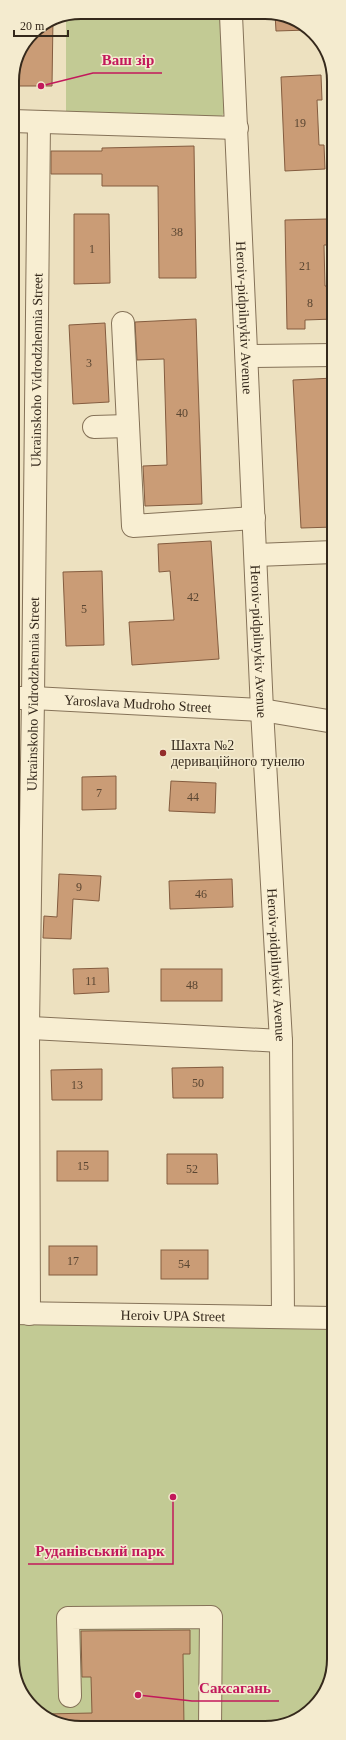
<svg xmlns="http://www.w3.org/2000/svg" width="346" height="1740" font-family="Georgia,serif">
  <style>
    .green { fill: #c2ca94 }
    .building { fill: #ca9c76; stroke: #845c3f }
    .lines { fill: none; stroke-linecap: round; stroke-linejoin: round }
    .minor-casing { stroke: #857258; stroke-width: 24 }
    .minor { stroke: #f8eed2; stroke-width: 22 }
    .poi-dot { fill: #932c2a; stroke: #f4ebcf; stroke-width: 1.5 }
    .labels { text-anchor: middle; dominant-baseline: central; stroke-width: 3; stroke-linejoin: round; paint-order: stroke }
    .number-label { font-size: 12px; fill: #5a4632 }
    .street-label { font-size: 14px; fill: #35291c; stroke: #f4ebcf }
    .poi-label { font-size: 14px; fill: #35291c; stroke: #f4ebcf; text-anchor: start }
    .rim { fill: none; stroke: #35291c; stroke-width: 2 }
    .leader { fill: none; stroke: #c2185b; stroke-width: 1.5 }
    .callout-dot { fill: #c2185b; stroke: #f4ebcf; stroke-width: 1.5 }
    .callout-label { font-size: 15px; text-anchor: middle; font-weight: bold; fill: #c2185b; stroke: #f4ebcf; stroke-width: 3; stroke-linejoin: round; paint-order: stroke }
  </style>
  <rect width="100%" height="100%" fill="#ede1c0"/>
  <g class="green">
    <path d="M 223,15 L 229,107 L 221,117 L 210,121 L 66,115 L 66,17 Z"/>
    <path d="M 12,1322 L 334,1330 L 334,1664 L 317,1705 L 274,1727 L 67,1727 L 29,1705 L 13,1668 Z"/>
  </g>
  <g class="building">
    <path d="M 275,14 L 283,14 L 308,30 L 276,31 Z"/>
    <path d="M 53,18 L 52,86 L 12,86 L 12,76 L 32,32 Z"/>
    <path d="M 321,75 L 322,100 L 317,100 L 319,145 L 324,145 L 325,169 L 285,171 L 281,77 Z"/>
    <path d="M 194,146 L 196,278 L 159,278 L 158,186 L 102,186 L 102,174 L 51,174 L 51,151 L 102,151 L 102,148 Z"/>
    <path d="M 74,214 L 109,214 L 110,283 L 74,284 Z"/>
    <path d="M 327,219 L 328,245 L 324,245 L 325,286 L 334,286 L 334,319 L 305,320 L 305,329 L 287,329 L 285,220 Z"/>
    <path d="M 196,319 L 202,504 L 145,506 L 143,466 L 167,465 L 164,359 L 137,360 L 135,322 Z"/>
    <path d="M 105,323 L 109,402 L 73,404 L 69,325 Z"/>
    <path d="M 334,378 L 334,527 L 301,528 L 293,380 Z"/>
    <path d="M 211,541 L 219,659 L 132,665 L 129,622 L 174,620 L 170,571 L 159,572 L 158,544 Z"/>
    <path d="M 102,571 L 104,645 L 66,646 L 63,572 Z"/>
    <path d="M 116,776 L 116,809 L 82,810 L 82,777 Z"/>
    <path d="M 171,781 L 216,783 L 215,813 L 169,811 Z"/>
    <path d="M 59,874 L 101,876 L 99,901 L 73,899 L 71,939 L 43,938 L 44,916 L 57,917 Z"/>
    <path d="M 232,879 L 233,907 L 170,909 L 169,881 Z"/>
    <path d="M 108,968 L 109,992 L 74,994 L 73,969 Z"/>
    <rect x="161" y="969" width="61" height="32"/>
    <path d="M 223,1067 L 223,1098 L 173,1098 L 172,1068 Z"/>
    <path d="M 102,1069 L 102,1100 L 52,1100 L 51,1070 Z"/>
    <rect x="57" y="1151" width="51" height="30"/>
    <path d="M 167,1154 L 217,1154 L 218,1184 L 167,1184 Z"/>
    <rect x="49" y="1246" width="48" height="29"/>
    <rect x="161" y="1250" width="47" height="29"/>
    <path d="M 190,1630 L 190,1654 L 183,1654 L 184,1727 L 67,1727 L 45,1714 L 92,1713 L 91,1677 L 82,1677 L 81,1631 Z"/>
  </g>
  <g class="lines">
    <defs>
      <g id="minor">
        <path id="s1" d="M 231,15 L 262,710 L 281,1041 L 283,1316"/>
        <path d="M 12,121 L 237,128"/>
        <path d="M 123,323 L 133,526 L 254,518"/>
        <path d="M 247,356 L 334,355"/>
        <path d="M 94,427 L 128,426"/>
        <path d="M 256,555 L 334,552"/>
        <path id="s2" d="M 12,698 L 33,698 L 262,710 L 334,722"/>
        <path d="M 12,1027 L 281,1041"/>
        <path id="s3" d="M 12,1313 L 334,1318"/>
        <path id="s4" d="M 29,1314 L 28,1028 L 33,698 L 39,122"/>
        <path d="M 70,1696 L 68,1618 L 211,1617 L 210,1727"/>
      </g>
    </defs>
    <use href="#minor" class="minor-casing"/>
    <use href="#minor" class="minor"/>
  </g>
  <circle class="poi-dot" cx="163" cy="753" r="4"/>
  <g class="labels">
    <g class="number-label">
      <text x="300" y="123">19</text>
      <text x="177" y="232">38</text>
      <text x="92" y="249">1</text>
      <text x="305" y="266">21</text>
      <text x="310" y="303">8</text>
      <text x="89" y="363">3</text>
      <text x="182" y="413">40</text>
      <text x="193" y="597">42</text>
      <text x="84" y="609">5</text>
      <text x="99" y="793">7</text>
      <text x="193" y="797">44</text>
      <text x="79" y="887">9</text>
      <text x="201" y="894">46</text>
      <text x="91" y="981">11</text>
      <text x="192" y="985">48</text>
      <text x="198" y="1083">50</text>
      <text x="77" y="1085">13</text>
      <text x="83" y="1166">15</text>
      <text x="192" y="1169">52</text>
      <text x="73" y="1261">17</text>
      <text x="184" y="1264">54</text>
    </g>
    <g class="street-label">
      <text stroke="none"><textPath href="#s1" startOffset="303">Heroiv-pidpilnykiv Avenue</textPath></text>
      <text stroke="none"><textPath href="#s4" startOffset="944">Ukrainskoho Vidrodzhennia Street</textPath></text>
      <text stroke="none"><textPath href="#s1" startOffset="627">Heroiv-pidpilnykiv Avenue</textPath></text>
      <text stroke="none"><textPath href="#s4" startOffset="620">Ukrainskoho Vidrodzhennia Street</textPath></text>
      <text stroke="none"><textPath href="#s2" startOffset="126">Yaroslava Mudroho Street</textPath></text>
      <text stroke="none"><textPath href="#s1" startOffset="951">Heroiv-pidpilnykiv Avenue</textPath></text>
      <text stroke="none"><textPath href="#s3" startOffset="161">Heroiv UPA Street</textPath></text>
    </g>
    <g class="poi-label">
      <text x="171" y="745">Шахта №2<tspan x="171" dy="16">дериваційного тунелю</tspan></text>
    </g>
  </g>
  <path d="M0 0H346V1740H0ZM81 19H265A62 62 0 0 1 327 81V1659A62 62 0 0 1 265 1721H81A62 62 0 0 1 19 1659V81A62 62 0 0 1 81 19Z" fill="#f4ebcf" fill-rule="evenodd"/>
  <path class="rim" d="M81 19H265A62 62 0 0 1 327 81V1659A62 62 0 0 1 265 1721H81A62 62 0 0 1 19 1659V81A62 62 0 0 1 81 19Z"/>
  <path class="leader" d="M41 86L93 73H162M173 1497L173 1564H28M138 1695L192 1701H279"/>
  <g class="callout-dot">
    <circle cx="41" cy="86" r="4"/>
    <circle cx="173" cy="1497" r="4"/>
    <circle cx="138" cy="1695" r="4"/>
  </g>
  <g class="callout-label">
    <text x="128" y="65">Ваш зір</text>
    <text x="100" y="1556">Руданівський парк</text>
    <text x="235" y="1693">Саксагань</text>
  </g>
  <path d="M14 30v6h54v-6" fill="none" stroke="#35291c" stroke-width="2"/>
  <text x="20" y="30" font-size="12" fill="#35291c" stroke="#f4ebcf" stroke-width="3" paint-order="stroke">20 m</text>
</svg>
